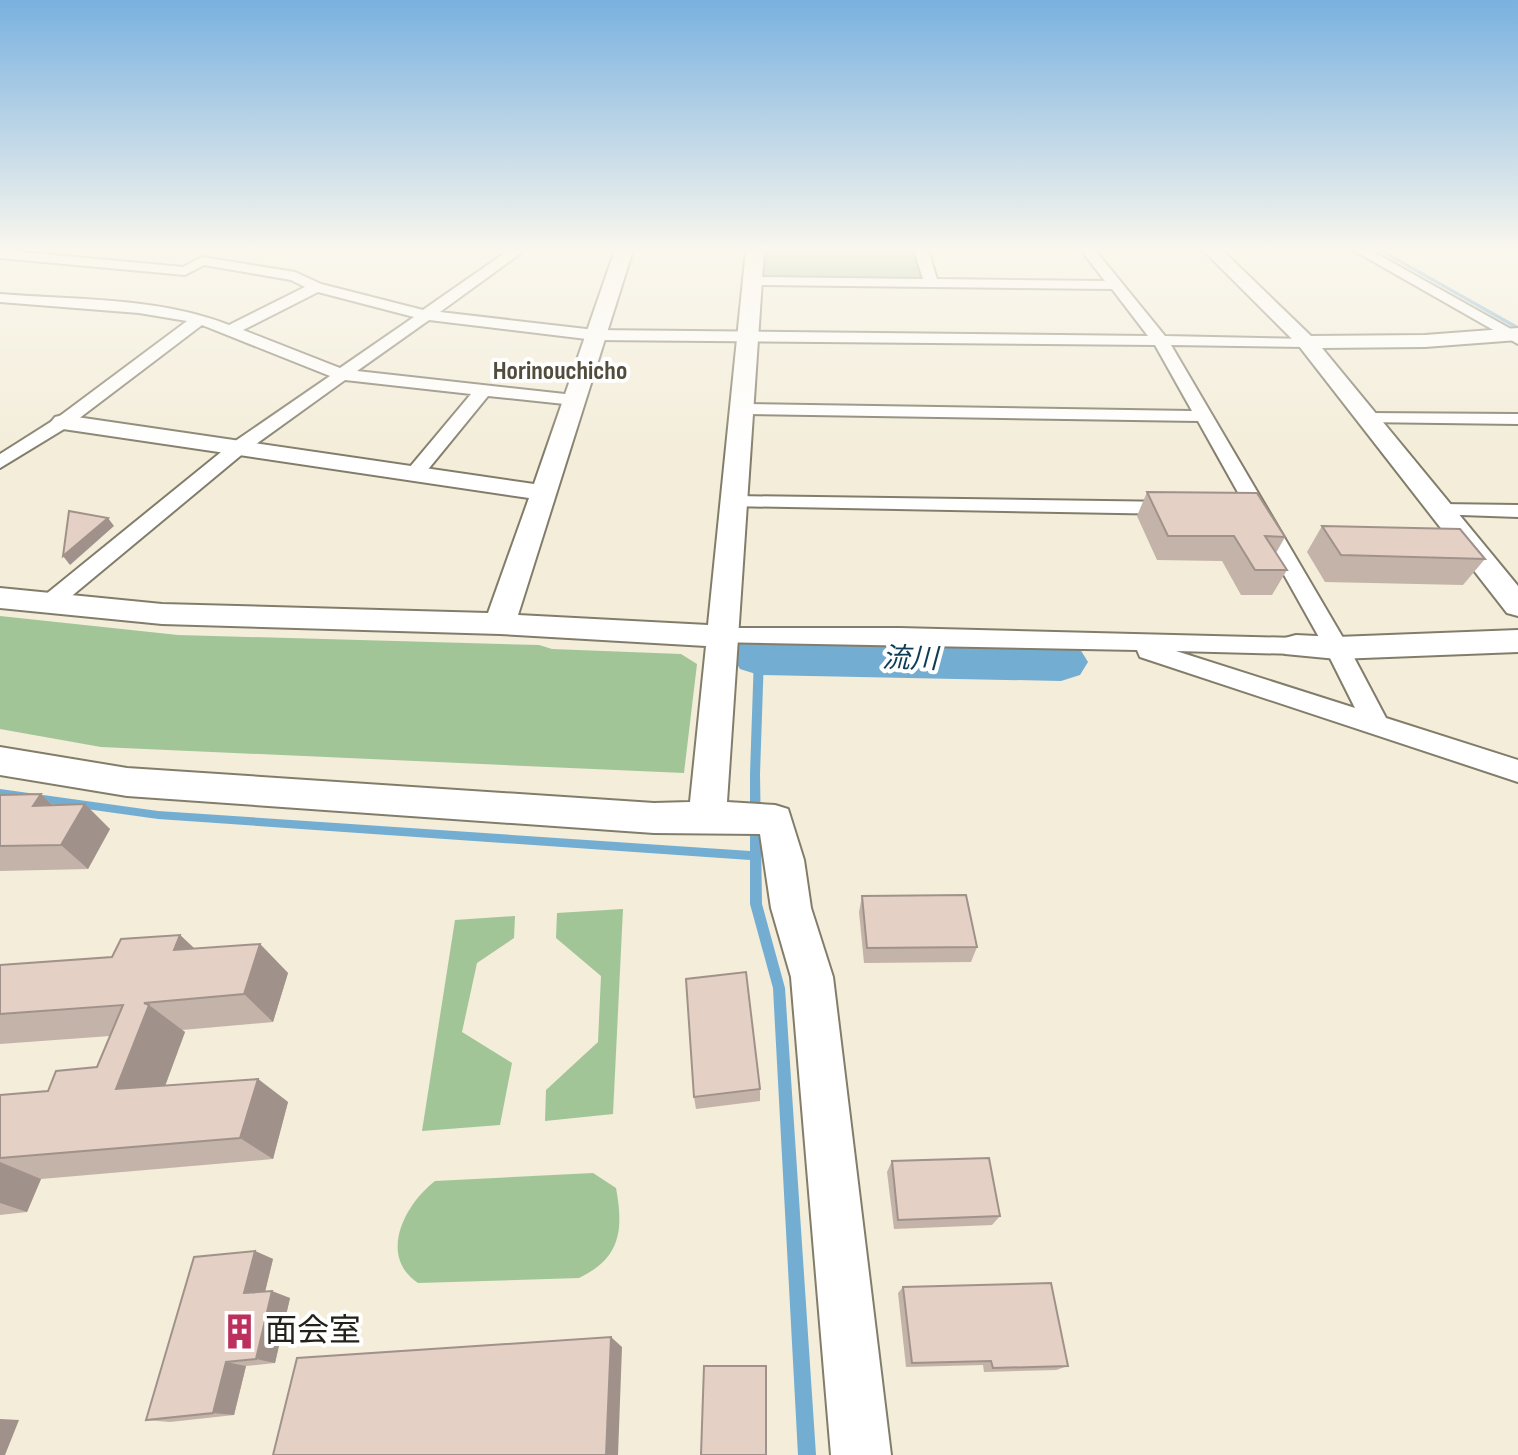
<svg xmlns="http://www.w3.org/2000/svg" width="1518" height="1455" font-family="'Sofia Sans Condensed','Noto Sans JP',sans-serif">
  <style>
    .green { fill: #a1c597 }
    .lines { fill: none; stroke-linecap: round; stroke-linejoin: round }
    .stream { fill: #73add1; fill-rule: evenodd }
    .river { fill: #73add1; fill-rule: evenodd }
    .minor-casing { stroke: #827d6b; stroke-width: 4 }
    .tertiary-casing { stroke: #827d6b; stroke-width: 4 }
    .minor { fill: #fff; fill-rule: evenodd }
    .tertiary { fill: #fff; fill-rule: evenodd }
    .wall { fill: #c4b3a9 }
    .shaded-wall { fill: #a0928a }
    .building { fill: #e4d0c5; stroke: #a0928a; stroke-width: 2 }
    .labels { text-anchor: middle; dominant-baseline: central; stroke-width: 8; stroke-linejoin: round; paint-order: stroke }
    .far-quarter-label { font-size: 26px; font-weight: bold; fill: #514c3b; stroke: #fff }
    .water-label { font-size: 28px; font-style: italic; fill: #0c3d55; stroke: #fff }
    .near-poi-label { font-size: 32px; fill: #23211a; stroke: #fff; text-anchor: start }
  </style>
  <rect width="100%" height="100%" fill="#f3edd9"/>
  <g class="green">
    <path d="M 755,250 L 921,250 L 931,283 L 752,281 Z"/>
    <path d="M 0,616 L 178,635 L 539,645 L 552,649 L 681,654 L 697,664 L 684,773 L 101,747 L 0,729 Z"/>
    <path d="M 623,909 L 613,1114 L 545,1121 L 546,1090 L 598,1042 L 601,976 L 556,938 L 557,913 Z"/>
    <path d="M 515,916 L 514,938 L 477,963 L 462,1032 L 512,1063 L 500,1125 L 422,1131 L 455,920 Z"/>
    <path d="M 593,1173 L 616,1188 C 624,1231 620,1258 579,1278 L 418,1283 C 378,1256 404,1205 435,1181 Z"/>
  </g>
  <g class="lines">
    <g class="stream">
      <path d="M 1377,250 L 1383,250 L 1518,326 L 1518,330 Z"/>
      <path d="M 759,653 L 764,656 L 760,774 L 762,904 L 785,988 L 816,1455 L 798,1455 L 773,988 L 750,904 L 750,860 L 158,819 L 0,797 L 0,789 L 158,811 L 750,851 L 750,774 L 754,656 Z"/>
    </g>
    <path class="river" d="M 759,637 L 1061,643 L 1080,649 L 1088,662 L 1080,675 L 1061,681 L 759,675 L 740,669 L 732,656 L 740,643 Z"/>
    <defs>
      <g id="minor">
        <path d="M 0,250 L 183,267 L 202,257 L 295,272 L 321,284 L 423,310 L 509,250 L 525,250 L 440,312 L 595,330 L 1148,336 L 1112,289 L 752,285 L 745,281 L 752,277 L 923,279 L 914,250 L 928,250 L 937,279 L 1105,281 L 1081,250 L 1095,250 L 1165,336 L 1312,339 L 1312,345 L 1306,347 L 1171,345 L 1349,648 L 1386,718 L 1518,760 L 1518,782 L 1140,657 L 1137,650 L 713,642 L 709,636 L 713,630 L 721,628 L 899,628 L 1296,638 L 1304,640 L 1308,646 L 1304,652 L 1296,654 L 1176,651 L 1355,708 L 1325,648 L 1198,421 L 742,414 L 733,409 L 742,404 L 1192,411 L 1155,345 L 595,340 L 429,320 L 357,371 L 574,395 L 583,400 L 574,405 L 488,396 L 421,478 L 414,480 L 404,474 L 471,394 L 345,380 L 245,452 L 56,609 L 40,609 L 37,604 L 40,599 L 231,444 L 330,376 L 202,325 L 69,426 L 0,468 L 0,454 L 57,418 L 187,321 L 139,313 L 0,302 L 0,294 C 75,300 158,297 229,325 L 305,287 L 291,280 L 204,265 L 185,275 L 0,258 ZM 318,292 L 414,317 L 340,368 L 243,330 Z"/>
        <path d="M 1353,250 L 1370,250 L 1518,333 L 1518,344 Z"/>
        <path d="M 1367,413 L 1518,414 L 1518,424 L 1361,422 L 1358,418 Z"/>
        <path d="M 735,496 L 1175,502 L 1185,508 L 1175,514 L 728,506 L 725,502 Z"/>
        <path d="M 1440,504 L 1518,505 L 1518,517 L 1433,514 L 1430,510 Z"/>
      </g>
      <g id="tertiary">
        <path d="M 615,250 L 633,250 L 518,615 L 708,625 L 746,250 L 764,250 L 727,802 L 775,805 L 788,809 L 804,860 L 811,908 L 833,977 L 891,1455 L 831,1455 L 791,977 L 771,908 L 760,834 L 654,833 L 127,796 L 0,775 L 0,747 L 127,768 L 654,803 L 690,802 L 706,646 L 500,634 L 162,624 L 0,608 L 0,588 L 162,604 L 488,613 L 529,498 L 63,429 L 55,427 L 51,422 L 55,417 L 63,415 L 534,484 Z"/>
        <path d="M 1203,250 L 1222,250 L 1311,336 L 1425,335 L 1518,328 L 1518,340 L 1425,347 L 1322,348 L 1518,586 L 1518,616 L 1507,613 L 1299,346 Z"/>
        <path d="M 1518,630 L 1518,652 L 1337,659 L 1285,654 L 1280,646 L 1285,638 L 1296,635 L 1337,637 Z"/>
      </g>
    </defs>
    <use href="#minor" class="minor-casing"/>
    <use href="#tertiary" class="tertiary-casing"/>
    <use href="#minor" class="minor"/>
    <use href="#tertiary" class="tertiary"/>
  </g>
  <g class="wall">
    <path d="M 1147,492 L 1285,537 L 1276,553 L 1287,570 L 1272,595 L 1241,595 L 1222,561 L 1157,560 L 1137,516 Z"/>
    <path d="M 1322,526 L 1485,559 L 1463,585 L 1325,582 L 1307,552 Z"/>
    <path d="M 41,794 L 53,805 L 110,829 L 88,869 L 0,871 L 0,795 Z"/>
    <path d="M 862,896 L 977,947 L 971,962 L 864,963 L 859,912 Z"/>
    <path d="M 180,935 L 195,949 L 260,944 L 288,973 L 273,1022 L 182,1030 L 185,1032 L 165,1086 L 258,1079 L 288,1102 L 273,1159 L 41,1179 L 27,1212 L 0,1215 L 0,1095 L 48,1091 L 97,1067 L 110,1036 L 0,1044 L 0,965 L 112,957 Z"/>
    <path d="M 760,1089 L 760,1101 L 696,1109 L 694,1097 Z"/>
    <path d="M 892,1161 L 1000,1216 L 992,1225 L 894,1229 L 887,1172 Z"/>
    <path d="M 255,1251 L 273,1259 L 265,1292 L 290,1298 L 275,1363 L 246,1366 L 234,1415 L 170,1422 L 146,1420 Z"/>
    <path d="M 903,1287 L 1068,1366 L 1056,1370 L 984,1372 L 983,1365 L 906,1367 L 898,1293 Z"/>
  </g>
  <g class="shaded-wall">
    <path d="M 108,518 L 114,526 L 70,565 L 63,556 Z"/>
    <path d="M 41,794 L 67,819 L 33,806 Z"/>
    <path d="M 85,804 L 110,829 L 88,869 L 61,845 Z"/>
    <path d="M 180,935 L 212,965 L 174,950 Z"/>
    <path d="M 260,944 L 288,973 L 273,1022 L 244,994 Z"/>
    <path d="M 149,1005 L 185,1032 L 155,1113 L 116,1089 Z"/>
    <path d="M 258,1079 L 288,1102 L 273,1159 L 240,1138 Z"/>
    <path d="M 0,1162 L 41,1179 L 27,1212 L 0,1203 Z"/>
    <path d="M 255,1251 L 273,1259 L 263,1300 L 244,1293 Z"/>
    <path d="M 272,1291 L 290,1298 L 275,1363 L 256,1359 Z"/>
    <path d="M 611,1337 L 622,1347 L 618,1455 L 606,1455 Z"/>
    <path d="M 226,1362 L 246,1366 L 234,1415 L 213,1413 Z"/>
    <path d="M 0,1419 L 19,1420 L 5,1455 L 0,1455 Z"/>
  </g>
  <g class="building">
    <path d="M 1147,492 L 1257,493 L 1285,537 L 1265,536 L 1287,570 L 1255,570 L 1234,536 L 1168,536 Z"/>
    <path d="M 69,511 L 108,518 L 63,556 Z"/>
    <path d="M 1322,526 L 1460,529 L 1485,559 L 1341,555 Z"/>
    <path d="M 41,794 L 33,806 L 85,804 L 61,845 L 0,846 L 0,795 Z"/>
    <path d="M 966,895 L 977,947 L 867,948 L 862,896 Z"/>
    <path d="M 180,935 L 174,950 L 260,944 L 244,994 L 144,1003 L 149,1005 L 116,1089 L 258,1079 L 240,1138 L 0,1158 L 0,1095 L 48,1091 L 56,1071 L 97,1067 L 123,1005 L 0,1014 L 0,965 L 112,957 L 121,939 Z"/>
    <path d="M 746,972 L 760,1089 L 694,1097 L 686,979 Z"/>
    <path d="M 989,1158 L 1000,1216 L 898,1220 L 892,1161 Z"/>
    <path d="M 255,1251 L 244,1293 L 272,1291 L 256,1359 L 226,1362 L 213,1413 L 146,1420 L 194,1257 Z"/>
    <path d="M 1051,1283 L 1068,1366 L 993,1368 L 991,1361 L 912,1363 L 903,1287 Z"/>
    <path d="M 611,1337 L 606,1455 L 273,1455 L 297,1358 Z"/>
    <path d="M 704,1366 L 766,1366 L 766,1455 L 701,1455 Z"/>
  </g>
  <linearGradient id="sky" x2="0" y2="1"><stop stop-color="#79b1df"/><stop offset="0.55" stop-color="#faf7ee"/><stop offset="1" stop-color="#faf7ee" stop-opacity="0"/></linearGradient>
  <rect width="1518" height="454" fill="url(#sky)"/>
  <defs>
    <symbol id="building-bare" viewBox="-9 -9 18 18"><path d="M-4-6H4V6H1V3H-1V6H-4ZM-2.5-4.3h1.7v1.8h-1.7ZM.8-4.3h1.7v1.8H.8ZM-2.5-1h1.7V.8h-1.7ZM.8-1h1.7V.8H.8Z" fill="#bd2f5d" stroke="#fff" stroke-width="2.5" paint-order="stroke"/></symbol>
  </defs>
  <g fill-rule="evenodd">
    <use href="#building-bare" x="214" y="1306" width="51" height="51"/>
  </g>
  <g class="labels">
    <g class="far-quarter-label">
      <text x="560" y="371">Horinouchicho</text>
    </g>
    <g class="water-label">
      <text transform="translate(910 659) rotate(1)">流川</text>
    </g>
    <g class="near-poi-label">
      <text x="265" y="1331">面会室</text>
    </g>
  </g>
</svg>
